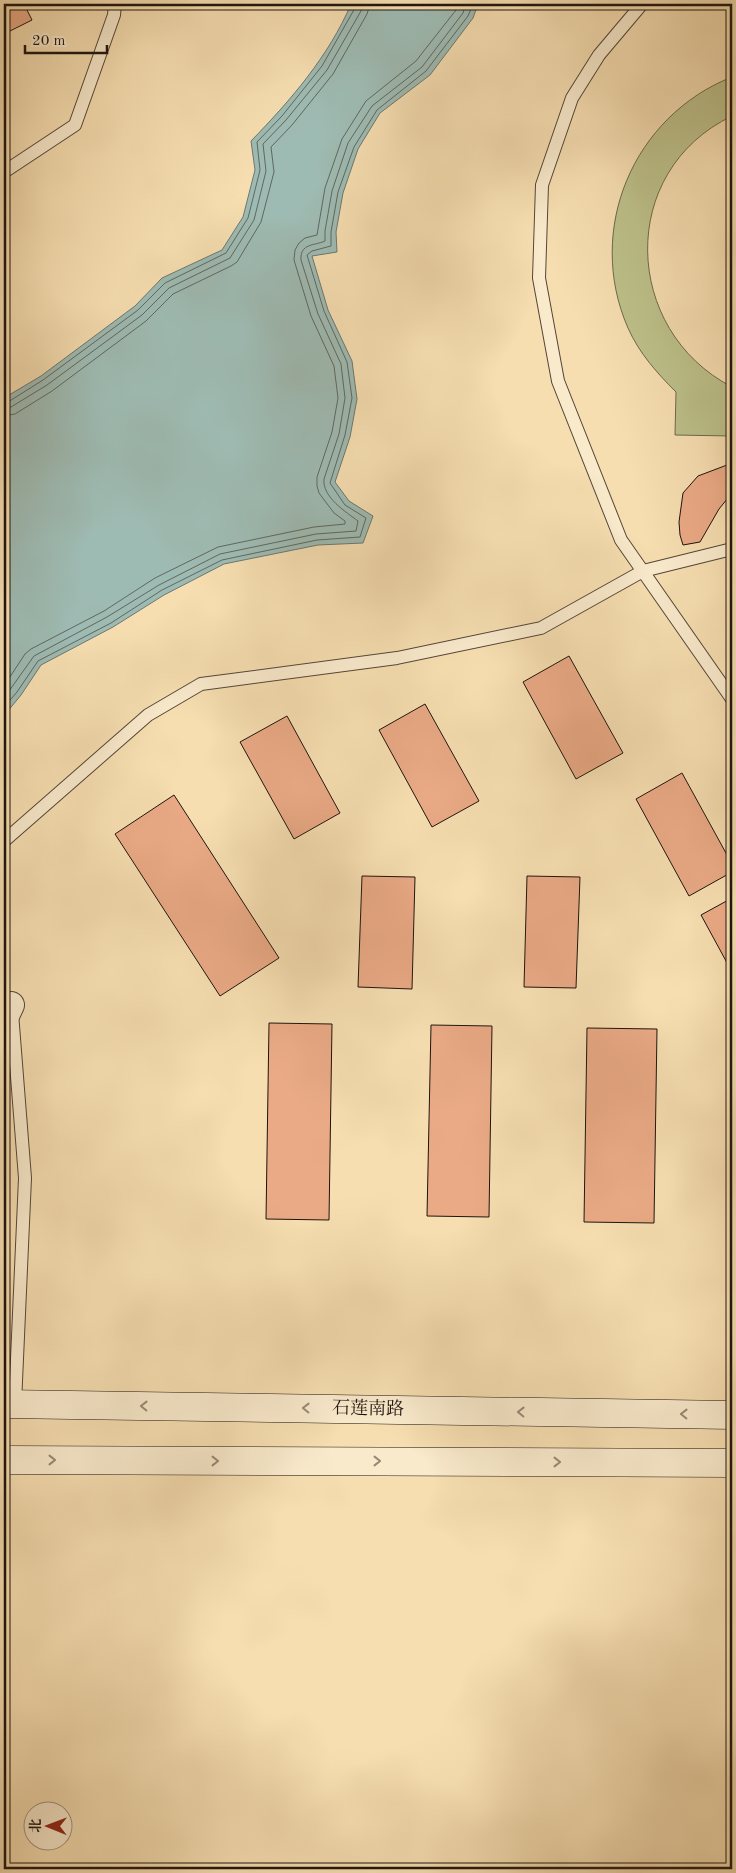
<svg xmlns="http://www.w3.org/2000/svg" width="736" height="1873" font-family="'Old Standard TT','Noto Serif SC',serif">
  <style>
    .green { fill: #bdc18b; stroke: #6e6a4c }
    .water { fill: #9ebbb3; stroke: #6b7871 }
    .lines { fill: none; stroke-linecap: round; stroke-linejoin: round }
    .shore { stroke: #5e6860; stroke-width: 1 }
    .building { fill: #eaaa86; stroke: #1e140e }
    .lane-casing { stroke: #544637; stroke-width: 14 }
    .street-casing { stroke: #544637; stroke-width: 28 }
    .secondary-casing { stroke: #1e140e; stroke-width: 29 }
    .lane { stroke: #f9eacc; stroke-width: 12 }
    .street { stroke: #f9eacc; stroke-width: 26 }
    .secondary { stroke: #f9eacc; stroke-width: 28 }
    .oneway { stroke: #968a76 }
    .labels { text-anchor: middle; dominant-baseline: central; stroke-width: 4.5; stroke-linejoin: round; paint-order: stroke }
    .street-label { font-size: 18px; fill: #1e140e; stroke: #f9eacc }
  </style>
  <rect width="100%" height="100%" fill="#f6deb1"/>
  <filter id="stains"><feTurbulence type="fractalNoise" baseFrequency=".004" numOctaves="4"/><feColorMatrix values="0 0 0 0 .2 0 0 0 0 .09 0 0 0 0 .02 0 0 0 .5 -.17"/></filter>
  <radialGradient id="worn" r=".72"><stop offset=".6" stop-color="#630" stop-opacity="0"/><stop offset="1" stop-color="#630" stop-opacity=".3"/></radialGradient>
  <path class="green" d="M 732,77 L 732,116 C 617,171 622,330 732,387 L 732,436 L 675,435 L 676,392 C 657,373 639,353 628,328 C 585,230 633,116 732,77 Z"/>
  <path class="water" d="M 351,4 L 478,4 L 473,18 L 430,75 L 380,113 L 358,149 L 343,193 L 336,232 L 337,252 L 312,256 L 328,310 L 352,361 L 357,399 L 350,437 L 335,482 L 349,501 L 373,516 L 363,543 L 318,545 L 224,564 L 164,595 L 113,627 L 41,665 L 21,695 L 7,712 L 4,711 L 4,398 L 41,376 L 135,306 L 162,278 L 222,250 L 243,217 L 255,170 L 251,141 C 290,101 329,56 351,4 Z"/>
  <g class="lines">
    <g class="shore">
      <path d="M 4,402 L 8,402 L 43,380 L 138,310 L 165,283 L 226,253 L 248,218 L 260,170 L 257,142 L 282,116 L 322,66 L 355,8 L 356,4"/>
      <path d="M 4,408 L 11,407 L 47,385 L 142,315 L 169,288 L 230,258 L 254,220 L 266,171 L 263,144 L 286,120 L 327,70 L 361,11 L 362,4"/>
      <path d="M 4,416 L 15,414 L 52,391 L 146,321 L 173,294 L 231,266 L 237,262 L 261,222 L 274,172 L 271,147 L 292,125 L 333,74 L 367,14 L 370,4"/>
      <path d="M 4,686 L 25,654 L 31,649 L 104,611 L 155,578 L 218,547 L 314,527 L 345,524 L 345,521 L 334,513 L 319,493 L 317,486 L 317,477 L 332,432 L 338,398 L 334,366 L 311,316 L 294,260 L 295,250 L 299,243 L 305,238 L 317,235 L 325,188 L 342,139 L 366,101 L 416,61 L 456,10 L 458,4"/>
      <path d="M 4,698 L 34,656 L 107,617 L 159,585 L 220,554 L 316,534 L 356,531 L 358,521 C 346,512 322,497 324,479 L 339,434 L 345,398 L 341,364 L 318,314 L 301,260 C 300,243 314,246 325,241 L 325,231 L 332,191 L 348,143 L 372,106 L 422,67 L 463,13 L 466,4"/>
      <path d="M 4,707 L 17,692 L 38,661 L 111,623 L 162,590 L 222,560 L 317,540 L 360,537 L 366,518 L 345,505 L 330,483 L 345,435 L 352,398 L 347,362 L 324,311 L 307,255 L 312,251 L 331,246 L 331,232 L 338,192 L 354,147 L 377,110 L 426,71 L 468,16 L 473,4"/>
    </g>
  </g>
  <g class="building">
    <path d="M 4,4 L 24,4 L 32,20 L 4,34 Z"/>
    <path d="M 727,465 L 732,465 L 732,493 L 719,509 L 700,542 L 683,545 L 680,535 L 679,522 L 683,493 L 698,476 Z"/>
    <path d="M 569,656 L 623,753 L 576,779 L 523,682 Z"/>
    <path d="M 425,704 L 479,801 L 432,827 L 379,730 Z"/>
    <path d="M 287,716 L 340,813 L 294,839 L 240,742 Z"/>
    <path d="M 682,773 L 732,864 L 732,872 L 689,896 L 636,799 Z"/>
    <path d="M 174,795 L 279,958 L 220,996 L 115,834 Z"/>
    <path d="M 362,876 L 415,877 L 412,989 L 358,987 Z"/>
    <path d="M 527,876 L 580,877 L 576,988 L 524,987 Z"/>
    <path d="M 732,898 L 732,972 L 701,915 Z"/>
    <path d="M 269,1023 L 332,1024 L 329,1220 L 266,1219 Z"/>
    <path d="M 431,1025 L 492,1026 L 489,1217 L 427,1216 Z"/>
    <path d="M 587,1028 L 657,1029 L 654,1223 L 584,1222 Z"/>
  </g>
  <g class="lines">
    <defs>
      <g id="lane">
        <path d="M 642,4 L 599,55 L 572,98 L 542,185 L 539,278 L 558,381 L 621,540 L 732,699"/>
        <path d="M 4,172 L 75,125 L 114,15 L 115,4"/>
        <path d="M 4,841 L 148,715 L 201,684 L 397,658 L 541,628 L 643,571 L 732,549"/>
        <path d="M 12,1013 L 25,1178 L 15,1404"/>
      </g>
      <path id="street" d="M 4,1020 L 11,1005"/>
      <g id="secondary">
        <path d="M 4,1404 L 732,1415"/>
        <path d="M 4,1460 L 732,1463"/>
      </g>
    </defs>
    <use href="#lane" class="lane-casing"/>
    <use href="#street" class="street-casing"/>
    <use href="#secondary" class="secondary-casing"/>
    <use href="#lane" class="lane"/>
    <use href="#street" class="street"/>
    <use href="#secondary" class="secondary"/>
  </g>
  <defs><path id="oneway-chevron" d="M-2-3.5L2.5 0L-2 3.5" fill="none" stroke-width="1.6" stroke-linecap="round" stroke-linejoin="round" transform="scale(1.25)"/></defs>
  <g class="oneway">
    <use href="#oneway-chevron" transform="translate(144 1406) rotate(-179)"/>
    <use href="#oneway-chevron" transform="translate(306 1408) rotate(-179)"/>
    <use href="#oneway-chevron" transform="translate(521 1412) rotate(-179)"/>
    <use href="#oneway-chevron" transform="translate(684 1414) rotate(-179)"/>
    <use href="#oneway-chevron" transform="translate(52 1460)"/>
    <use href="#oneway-chevron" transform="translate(215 1461)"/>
    <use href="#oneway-chevron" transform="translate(377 1461)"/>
    <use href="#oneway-chevron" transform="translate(557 1462)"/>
  </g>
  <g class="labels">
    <g class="street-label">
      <text transform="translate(368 1409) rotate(1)">石莲南路</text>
    </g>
  </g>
  <rect width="736" height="1873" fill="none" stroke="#f6deb1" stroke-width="20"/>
  <rect x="5" y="5" width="726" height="1863" fill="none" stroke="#1e140e" stroke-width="2.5"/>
  <rect x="10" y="10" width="716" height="1853" fill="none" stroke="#1e140e"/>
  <g transform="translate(48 1826) rotate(271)"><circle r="24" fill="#f9eacc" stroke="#a19480"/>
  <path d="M0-4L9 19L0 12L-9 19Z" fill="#8f2418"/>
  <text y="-8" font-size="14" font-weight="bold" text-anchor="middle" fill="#1e140e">北</text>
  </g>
  <path d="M25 45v8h82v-8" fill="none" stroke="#1e140e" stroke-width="2.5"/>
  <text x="32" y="45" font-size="15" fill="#1e140e" stroke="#f9eacc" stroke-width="4" paint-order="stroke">20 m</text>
  <rect width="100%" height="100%" filter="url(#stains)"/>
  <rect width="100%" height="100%" fill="url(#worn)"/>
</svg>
